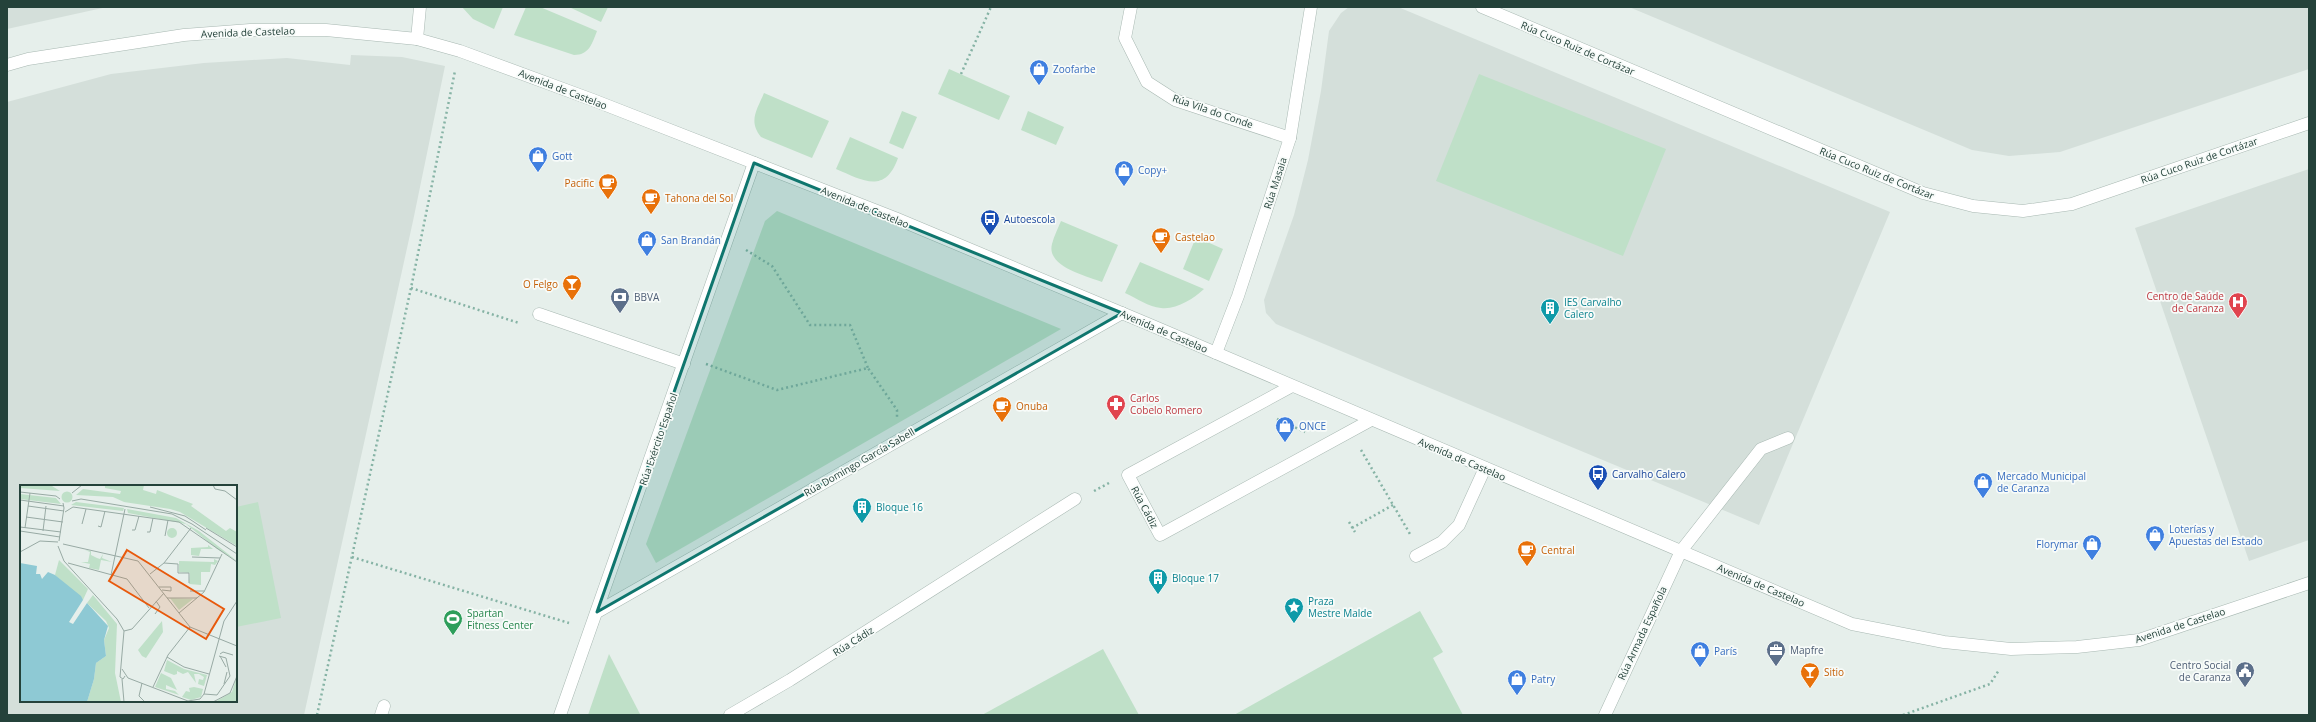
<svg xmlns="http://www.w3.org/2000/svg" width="2316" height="722" font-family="'Open Sans',sans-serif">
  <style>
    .built { fill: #d4dfda; fill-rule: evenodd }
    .green { fill: #bfe0c8 }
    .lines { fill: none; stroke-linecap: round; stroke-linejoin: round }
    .minor-casing { stroke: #a8b8b2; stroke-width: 13 }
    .path { stroke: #86b3a5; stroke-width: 2.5; stroke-dasharray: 2 3; stroke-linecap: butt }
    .minor { stroke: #fff; stroke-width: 12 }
    .marked { fill: #0f766e; fill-opacity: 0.2; stroke: #0f766e; stroke-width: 3; stroke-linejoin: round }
    .labels { text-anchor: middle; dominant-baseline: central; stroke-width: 3.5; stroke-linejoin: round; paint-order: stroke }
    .street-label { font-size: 10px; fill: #24423a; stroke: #f7fbf9 }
    .shop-label { font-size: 10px; fill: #366cbe; stroke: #f7fbf9; text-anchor: start }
    .food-label { font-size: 10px; fill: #c56008; stroke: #f7fbf9; text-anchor: start }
    .transit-label { font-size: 10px; fill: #164399; stroke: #f7fbf9; text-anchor: start }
    .health-label { font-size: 10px; fill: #be3a42; stroke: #f7fbf9; text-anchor: end }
    .service-label { font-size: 10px; fill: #4e5e75; stroke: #f7fbf9; text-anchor: start }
    .culture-label { font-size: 10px; fill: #0d838f; stroke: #f7fbf9; text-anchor: start }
    .leisure-label { font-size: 10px; fill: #27864d; stroke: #f7fbf9; text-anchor: start }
    .inset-road { fill: none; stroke: #98aaa4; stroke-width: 1 }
    .view { fill: #e8590c; fill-opacity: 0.15; stroke: #e8590c; stroke-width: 2 }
    .inset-edge { fill: none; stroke: #24423a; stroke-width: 2 }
  </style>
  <rect width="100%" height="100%" fill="#e6efeb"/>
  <g class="built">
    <path d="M 7,7 L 107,7 L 7,29 Z"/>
    <path d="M 1349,7 L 1398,7 L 1890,212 L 1759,525 L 1276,324 L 1266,313 L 1264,300 L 1294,215 L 1308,160 L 1321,91 L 1329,31 L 1341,13 Z"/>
    <path d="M 1629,7 L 2309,7 L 2309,69 L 2060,152 L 2009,156 L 1972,150 Z"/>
    <path d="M 351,55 L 402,57 L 445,66 L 413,221 L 304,715 L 7,715 L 7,102 L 111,74 L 204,63 L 287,58 L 350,65 ZM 21,486 L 236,486 L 236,701 L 21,701 Z"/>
    <path d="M 2309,169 L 2309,540 L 2249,561 L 2135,228 Z"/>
  </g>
  <g class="green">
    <path d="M 462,7 L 503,7 L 494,29 L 473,19 Z"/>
    <path d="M 526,7 L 540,7 L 597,31 C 592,44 589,55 574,55 L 514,35 Z"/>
    <path d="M 569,7 L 608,7 L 601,22 Z"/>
    <path d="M 949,69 L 1010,96 L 999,120 L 938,94 Z"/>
    <path d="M 1479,74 L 1666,149 L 1623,256 L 1436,181 Z"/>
    <path d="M 764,93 L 829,121 L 812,158 L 761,137 C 748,121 757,110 764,93 Z"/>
    <path d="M 902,111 L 917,117 L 903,149 L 889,143 Z"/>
    <path d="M 1028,111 L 1064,127 L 1056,145 L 1021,130 Z"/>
    <path d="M 850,137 L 898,158 C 885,195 862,180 836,169 Z"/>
    <path d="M 777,211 L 1061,329 L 656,563 L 646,544 L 765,221 Z"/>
    <path d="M 1061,221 L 1118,245 L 1102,282 C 1087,276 1046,267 1052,244 C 1054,236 1058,228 1061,221 Z"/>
    <path d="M 1196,237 L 1223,249 L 1209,281 L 1183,269 Z"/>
    <path d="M 1140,262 L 1204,289 C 1193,299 1176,310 1161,308 C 1149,307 1136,298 1125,293 Z"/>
    <path d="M 258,502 L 281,618 L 236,627 L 236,507 Z"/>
    <path d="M 1420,611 L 1443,652 L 1433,658 L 1463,715 L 1234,715 Z"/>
    <path d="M 1103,649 L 1139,715 L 982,715 Z"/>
    <path d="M 609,654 L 640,714 L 638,715 L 588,715 Z"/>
  </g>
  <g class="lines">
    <defs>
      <g id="minor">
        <path d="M 1131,7 L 1125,38 L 1147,82 L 1175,100 L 1290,138"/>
        <path d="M 1482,7 L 1923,193 L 1973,206 L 2023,211 L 2072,204 L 2309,123"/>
        <path d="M 417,39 L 420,7"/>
        <path d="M 7,65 L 28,59 L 184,35 L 250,30 L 326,30 L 417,39 L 460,51 L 593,100 L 895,218 L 1148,324 L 1852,624 L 1944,642 L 2011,649 L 2077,647 L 2139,640 L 2309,583"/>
        <path d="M 539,314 L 684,364"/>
        <path d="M 1216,353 L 1238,296 L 1290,138 L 1311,7"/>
        <path d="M 1292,386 L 1128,475 L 1160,535 L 1371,420"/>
        <path d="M 1416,556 L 1442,542 L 1459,525 L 1485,468"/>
        <path d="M 597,612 L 1122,313"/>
        <path d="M 381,715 L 384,706"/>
        <path d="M 560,715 L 754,163"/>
        <path d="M 730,715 L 790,680 L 1075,499"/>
        <path d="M 1605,715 L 1681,551 L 1761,449 L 1788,438"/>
      </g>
    </defs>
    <use href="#minor" class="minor-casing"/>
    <g class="path">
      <path d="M 961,74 L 991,7"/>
      <path d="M 746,250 L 772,266 L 810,325 L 850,325 L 868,368"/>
      <path d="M 411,288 L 519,323"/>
      <path d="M 706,364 L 777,390 L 868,368 L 897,410 L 897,417"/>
      <path d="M 1277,419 L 1305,432"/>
      <path d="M 1361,450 L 1410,534"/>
      <path d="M 1094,491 L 1109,483"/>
      <path d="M 1349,522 L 1355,532"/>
      <path d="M 1352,528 L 1393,505"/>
      <path d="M 352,557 L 569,623"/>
      <path d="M 317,715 L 411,288 L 455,71"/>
      <path d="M 1903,715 L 1990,684 L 1999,670"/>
    </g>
    <use href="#minor" class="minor"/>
  </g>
  <path class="marked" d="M 754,163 L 1122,313 L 597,612 L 728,238 Z"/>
  <defs>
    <symbol id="shop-pin" viewBox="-11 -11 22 30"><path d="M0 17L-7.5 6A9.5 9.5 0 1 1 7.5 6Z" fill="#3f7fe0" stroke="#f7fbf9"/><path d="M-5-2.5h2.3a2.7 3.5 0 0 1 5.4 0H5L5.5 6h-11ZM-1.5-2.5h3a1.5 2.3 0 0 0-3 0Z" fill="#fff"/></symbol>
    <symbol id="cafe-pin" viewBox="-11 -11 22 30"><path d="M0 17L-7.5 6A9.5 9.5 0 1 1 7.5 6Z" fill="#e8710a" stroke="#f7fbf9"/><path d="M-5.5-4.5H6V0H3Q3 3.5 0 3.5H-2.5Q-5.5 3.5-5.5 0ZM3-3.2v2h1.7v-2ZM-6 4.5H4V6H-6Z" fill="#fff"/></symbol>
    <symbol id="bus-pin" viewBox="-11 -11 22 30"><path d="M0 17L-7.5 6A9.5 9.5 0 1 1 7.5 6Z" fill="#1a4fb4" stroke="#f7fbf9"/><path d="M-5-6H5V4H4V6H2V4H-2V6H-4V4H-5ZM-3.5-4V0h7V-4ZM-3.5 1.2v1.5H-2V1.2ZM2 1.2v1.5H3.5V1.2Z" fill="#fff"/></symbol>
    <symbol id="bar-pin" viewBox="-11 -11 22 30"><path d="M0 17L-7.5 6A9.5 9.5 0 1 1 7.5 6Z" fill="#e8710a" stroke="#f7fbf9"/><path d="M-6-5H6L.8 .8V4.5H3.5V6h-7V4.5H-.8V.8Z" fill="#fff"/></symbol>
    <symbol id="bank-pin" viewBox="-11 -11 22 30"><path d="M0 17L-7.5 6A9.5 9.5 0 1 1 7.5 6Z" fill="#5c6f8a" stroke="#f7fbf9"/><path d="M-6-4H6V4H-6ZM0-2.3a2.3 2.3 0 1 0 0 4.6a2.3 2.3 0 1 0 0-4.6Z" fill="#fff"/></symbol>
    <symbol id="hospital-pin" viewBox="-11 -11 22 30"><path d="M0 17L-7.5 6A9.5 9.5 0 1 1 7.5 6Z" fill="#e0444e" stroke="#f7fbf9"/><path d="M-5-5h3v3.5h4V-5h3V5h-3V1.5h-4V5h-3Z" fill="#fff"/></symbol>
    <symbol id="building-pin" viewBox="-11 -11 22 30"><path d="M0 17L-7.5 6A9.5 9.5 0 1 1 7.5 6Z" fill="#0f9aa8" stroke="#f7fbf9"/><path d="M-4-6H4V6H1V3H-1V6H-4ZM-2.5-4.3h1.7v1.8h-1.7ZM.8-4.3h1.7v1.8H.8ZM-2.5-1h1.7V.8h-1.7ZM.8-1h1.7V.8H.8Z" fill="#fff"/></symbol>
    <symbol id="pharmacy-pin" viewBox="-11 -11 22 30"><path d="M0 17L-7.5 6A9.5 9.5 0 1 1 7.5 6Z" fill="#e0444e" stroke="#f7fbf9"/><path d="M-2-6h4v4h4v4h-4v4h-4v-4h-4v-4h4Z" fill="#fff"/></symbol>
    <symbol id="sight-pin" viewBox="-11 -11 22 30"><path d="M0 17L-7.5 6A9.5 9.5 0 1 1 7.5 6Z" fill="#0f9aa8" stroke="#f7fbf9"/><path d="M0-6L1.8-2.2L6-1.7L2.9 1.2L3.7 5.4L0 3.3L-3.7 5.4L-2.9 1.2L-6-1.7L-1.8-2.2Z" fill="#fff"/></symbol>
    <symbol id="stadium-pin" viewBox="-11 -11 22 30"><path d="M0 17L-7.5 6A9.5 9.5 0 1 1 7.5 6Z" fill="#2e9e5b" stroke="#f7fbf9"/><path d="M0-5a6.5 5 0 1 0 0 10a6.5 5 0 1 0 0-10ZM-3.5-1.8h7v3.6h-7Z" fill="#fff"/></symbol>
    <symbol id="office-pin" viewBox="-11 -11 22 30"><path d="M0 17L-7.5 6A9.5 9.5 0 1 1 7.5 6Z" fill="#5c6f8a" stroke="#f7fbf9"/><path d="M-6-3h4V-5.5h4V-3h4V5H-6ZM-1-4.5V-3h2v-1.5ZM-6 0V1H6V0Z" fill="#fff"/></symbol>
    <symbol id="civic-pin" viewBox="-11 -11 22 30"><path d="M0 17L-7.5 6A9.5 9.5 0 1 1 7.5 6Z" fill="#5c6f8a" stroke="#f7fbf9"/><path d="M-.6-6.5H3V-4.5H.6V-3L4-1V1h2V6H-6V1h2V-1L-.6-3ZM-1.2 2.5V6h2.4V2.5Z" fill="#fff"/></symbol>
  </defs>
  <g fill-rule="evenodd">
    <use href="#shop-pin" x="1028" y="58" width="22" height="30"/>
    <use href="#shop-pin" x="527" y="145" width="22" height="30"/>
    <use href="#shop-pin" x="1113" y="159" width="22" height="30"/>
    <use href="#cafe-pin" x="597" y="172" width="22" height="30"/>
    <use href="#cafe-pin" x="640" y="187" width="22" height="30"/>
    <use href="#bus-pin" x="979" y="208" width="22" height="30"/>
    <use href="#cafe-pin" x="1150" y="226" width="22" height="30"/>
    <use href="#shop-pin" x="636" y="229" width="22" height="30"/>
    <use href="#bar-pin" x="561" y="273" width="22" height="30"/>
    <use href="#bank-pin" x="609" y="286" width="22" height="30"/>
    <use href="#hospital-pin" x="2227" y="291" width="22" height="30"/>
    <use href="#building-pin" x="1539" y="297" width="22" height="30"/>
    <use href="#pharmacy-pin" x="1105" y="393" width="22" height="30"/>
    <use href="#cafe-pin" x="991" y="395" width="22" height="30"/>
    <use href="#shop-pin" x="1274" y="415" width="22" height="30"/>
    <use href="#bus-pin" x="1587" y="463" width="22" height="30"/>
    <use href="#shop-pin" x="1972" y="471" width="22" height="30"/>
    <use href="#building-pin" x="851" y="496" width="22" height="30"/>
    <use href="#shop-pin" x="2144" y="524" width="22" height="30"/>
    <use href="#shop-pin" x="2081" y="533" width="22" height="30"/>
    <use href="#cafe-pin" x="1516" y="539" width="22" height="30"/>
    <use href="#building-pin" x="1147" y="567" width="22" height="30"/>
    <use href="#sight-pin" x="1283" y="596" width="22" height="30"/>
    <use href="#stadium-pin" x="442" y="608" width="22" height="30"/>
    <use href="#office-pin" x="1765" y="639" width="22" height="30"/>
    <use href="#shop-pin" x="1689" y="640" width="22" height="30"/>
    <use href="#civic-pin" x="2234" y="660" width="22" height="30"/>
    <use href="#bar-pin" x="1799" y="661" width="22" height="30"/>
    <use href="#shop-pin" x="1506" y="668" width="22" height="30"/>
  </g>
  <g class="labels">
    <g class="street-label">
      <text transform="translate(248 32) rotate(-2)">Avenida de Castelao</text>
      <text transform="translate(1578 48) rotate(23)">Rúa Cuco Ruiz de Cortázar</text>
      <text transform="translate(563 89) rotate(21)">Avenida de Castelao</text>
      <text transform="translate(1213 111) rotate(19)">Rúa Vila do Conde</text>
      <text transform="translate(2199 160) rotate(-19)">Rúa Cuco Ruiz de Cortázar</text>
      <text transform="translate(1877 173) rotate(22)">Rúa Cuco Ruiz de Cortázar</text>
      <text transform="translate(1275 183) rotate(-72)">Rúa Masaia</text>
      <text transform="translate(865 207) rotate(22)">Avenida de Castelao</text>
      <text transform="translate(1164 331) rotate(23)">Avenida de Castelao</text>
      <text transform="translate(658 439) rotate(-71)">Rúa Exército Español</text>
      <text transform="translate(1462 459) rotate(23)">Avenida de Castelao</text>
      <text transform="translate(859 462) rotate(-30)">Rúa Domingo García Sabell</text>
      <text transform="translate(1145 507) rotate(62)">Rúa Cádiz</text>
      <text transform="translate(1761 585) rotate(23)">Avenida de Castelao</text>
      <text transform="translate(2180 625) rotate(-18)">Avenida de Castelao</text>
      <text transform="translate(1642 633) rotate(-65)">Rúa Armada Española</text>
      <text transform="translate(853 641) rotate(-32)">Rúa Cádiz</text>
    </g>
    <g class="shop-label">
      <text x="1053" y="69">Zoofarbe</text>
      <text x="552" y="156">Gott</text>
      <text x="1138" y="170">Copy+</text>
      <text x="661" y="240">San Brandán</text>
      <text x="1299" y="426">ONCE</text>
      <text x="1997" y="476">Mercado Municipal<tspan x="1997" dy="12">de Caranza</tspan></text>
      <text x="2169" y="529">Loterías y<tspan x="2169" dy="12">Apuestas del Estado</tspan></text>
      <text x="2078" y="544" text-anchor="end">Florymar</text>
      <text x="1714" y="651">París</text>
      <text x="1531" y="679">Patry</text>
    </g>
    <g class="food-label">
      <text x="594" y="183" text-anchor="end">Pacific</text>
      <text x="665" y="198">Tahona del Sol</text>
      <text x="1175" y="237">Castelao</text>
      <text x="558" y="284" text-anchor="end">O Felgo</text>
      <text x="1016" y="406">Onuba</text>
      <text x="1541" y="550">Central</text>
      <text x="1824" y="672">Sitio</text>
    </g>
    <g class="transit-label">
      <text x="1004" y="219">Autoescola</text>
      <text x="1612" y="474">Carvalho Calero</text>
    </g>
    <g class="health-label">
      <text x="2224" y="296">Centro de Saúde<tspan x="2224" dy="12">de Caranza</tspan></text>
      <text x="1130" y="398" text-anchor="start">Carlos<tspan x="1130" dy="12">Cobelo Romero</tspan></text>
    </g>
    <g class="service-label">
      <text x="634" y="297">BBVA</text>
      <text x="1790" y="650">Mapfre</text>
      <text x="2231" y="665" text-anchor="end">Centro Social<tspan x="2231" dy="12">de Caranza</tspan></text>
    </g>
    <g class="culture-label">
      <text x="1564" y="302">IES Carvalho<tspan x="1564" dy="12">Calero</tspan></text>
      <text x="876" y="507">Bloque 16</text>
      <text x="1172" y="578">Bloque 17</text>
      <text x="1308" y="601">Praza<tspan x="1308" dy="12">Mestre Malde</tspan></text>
    </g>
    <g class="leisure-label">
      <text x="467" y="613">Spartan<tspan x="467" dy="12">Fitness Center</tspan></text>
    </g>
  </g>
  <g transform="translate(20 485)">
    <rect width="217" height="217" fill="#e6efeb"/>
    <path d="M 0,0 L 32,1 L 40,6 L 0,3 ZM 85,0 L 124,0 L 123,5 L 136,9 L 137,5 L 173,19 L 171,21 L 206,46 L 210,43 L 217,47 L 217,61 L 160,27 L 150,24 L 104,17 L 93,12 L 56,10 L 63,4 L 100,9 L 101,6 L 85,3 ZM41.5 12a5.5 5.5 0 1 1 11 0a5.5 5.5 0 1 1-11 0ZM 0,9 L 36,13 L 41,19 L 0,14 ZM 56,17 L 104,23 L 103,26 L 51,20 ZM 107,24 L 156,33 L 179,46 L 217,76 L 197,64 L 166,39 L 108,28 ZM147 48a5 5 0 1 1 10 0a5 5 0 1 1-10 0ZM 188,60 L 193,64 L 181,64 L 179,71 L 171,70 L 171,63 L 188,62 ZM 65,65 L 71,66 L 71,70 L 77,73 L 80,74 L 83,69 L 82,73 L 92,77 L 81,75 L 79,85 L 69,83 L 70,79 L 61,77 L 68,77 L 70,67 ZM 194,74 L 198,76 L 195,80 L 191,79 L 190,87 L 181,87 L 181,100 L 169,99 L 170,88 L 159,87 L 159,76 L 194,77 ZM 39,75 L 68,104 L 63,115 L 35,90 ZM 73,110 L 97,139 L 95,188 L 101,217 L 67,217 L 74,194 L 76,178 L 86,171 L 84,155 L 89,143 L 86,136 L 67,118 ZM 150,113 L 173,114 L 159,125 ZM 142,136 L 143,147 L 126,173 L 122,171 L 118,165 ZM 147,175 L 164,184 L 187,190 L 184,201 L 178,199 L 179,194 L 183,195 L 184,192 L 179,189 L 174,189 L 176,198 L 168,187 L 163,189 L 157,186 L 157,189 L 154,190 L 144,186 ZM 141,188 L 151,193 L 157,205 L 146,200 L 146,204 L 155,206 L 159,210 L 135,202 ZM 217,190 L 217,217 L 195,217 L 212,207 ZM 174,202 L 183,204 L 181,212 L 171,215 L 162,212 L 166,206 L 170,207 L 169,203 Z" fill="#bfe0c8"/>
    <path d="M 0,78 L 17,81 L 16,89 L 20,89 L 22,94 L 28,87 L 35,90 L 61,111 L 63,115 L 49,137 L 53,139 L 67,118 L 88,141 L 84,155 L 86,171 L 76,178 L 74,194 L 67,217 L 0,217 Z" fill="#8ec9d4"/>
    <path class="inset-road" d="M 193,0 L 195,4 L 205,6 L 217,15M 0,7 L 36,11 L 40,14M 52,8 L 62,0M 0,15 L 44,21M 52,16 L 61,14 L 152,29 L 172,39 L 217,69M 8,21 L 44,26M 130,22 L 165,31 L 186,45M 45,27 L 53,22 L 159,37 L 217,77M 6,32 L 43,37M 62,39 L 66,24M 78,41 L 81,42 L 85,26M 0,42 L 41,47M 5,43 L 10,8M 186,43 L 217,62M 112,45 L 115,45 L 119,31M 0,46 L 40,52M 23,46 L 26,21M 127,47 L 130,47 L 133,33M 145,51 L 148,35M 39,56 L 44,23 L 43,18M 43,59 L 118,76 L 170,142 L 217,161M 38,61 L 44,76 L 97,134 L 104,146M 0,67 L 20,56 L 38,57M 172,72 L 200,73M 48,78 L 107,94 L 129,123M 144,78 L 158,79 L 158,88 L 169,88 L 169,98M 130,89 L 144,78 L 171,43M 91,90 L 105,24M 139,102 L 151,102 L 151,106 L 142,105M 170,106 L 184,106M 147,113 L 177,113M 159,128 L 184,107 L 202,69M 135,129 L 140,122 L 136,116M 104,146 L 112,144 L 144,108M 104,146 L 100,192 L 103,194 L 105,191M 200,169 L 203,167 L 213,170M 200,171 L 206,182M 147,172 L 164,182 L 189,189M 102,184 L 108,193 L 168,216 L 180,214 L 184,209 L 204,136 L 217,116M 102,194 L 104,217M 122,198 L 119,211 L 125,217M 204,199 L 207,187M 133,202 L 148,170 L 170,142M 184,209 L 197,210 L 210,191 L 206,173 L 199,171M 193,217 L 210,208 L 217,191"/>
    <path class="view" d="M 107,65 L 204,124 L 186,154 L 89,96 Z"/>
    <rect width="217" height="217" class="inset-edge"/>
  </g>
  <rect width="2316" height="722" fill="none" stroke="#24423a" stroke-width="16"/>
</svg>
